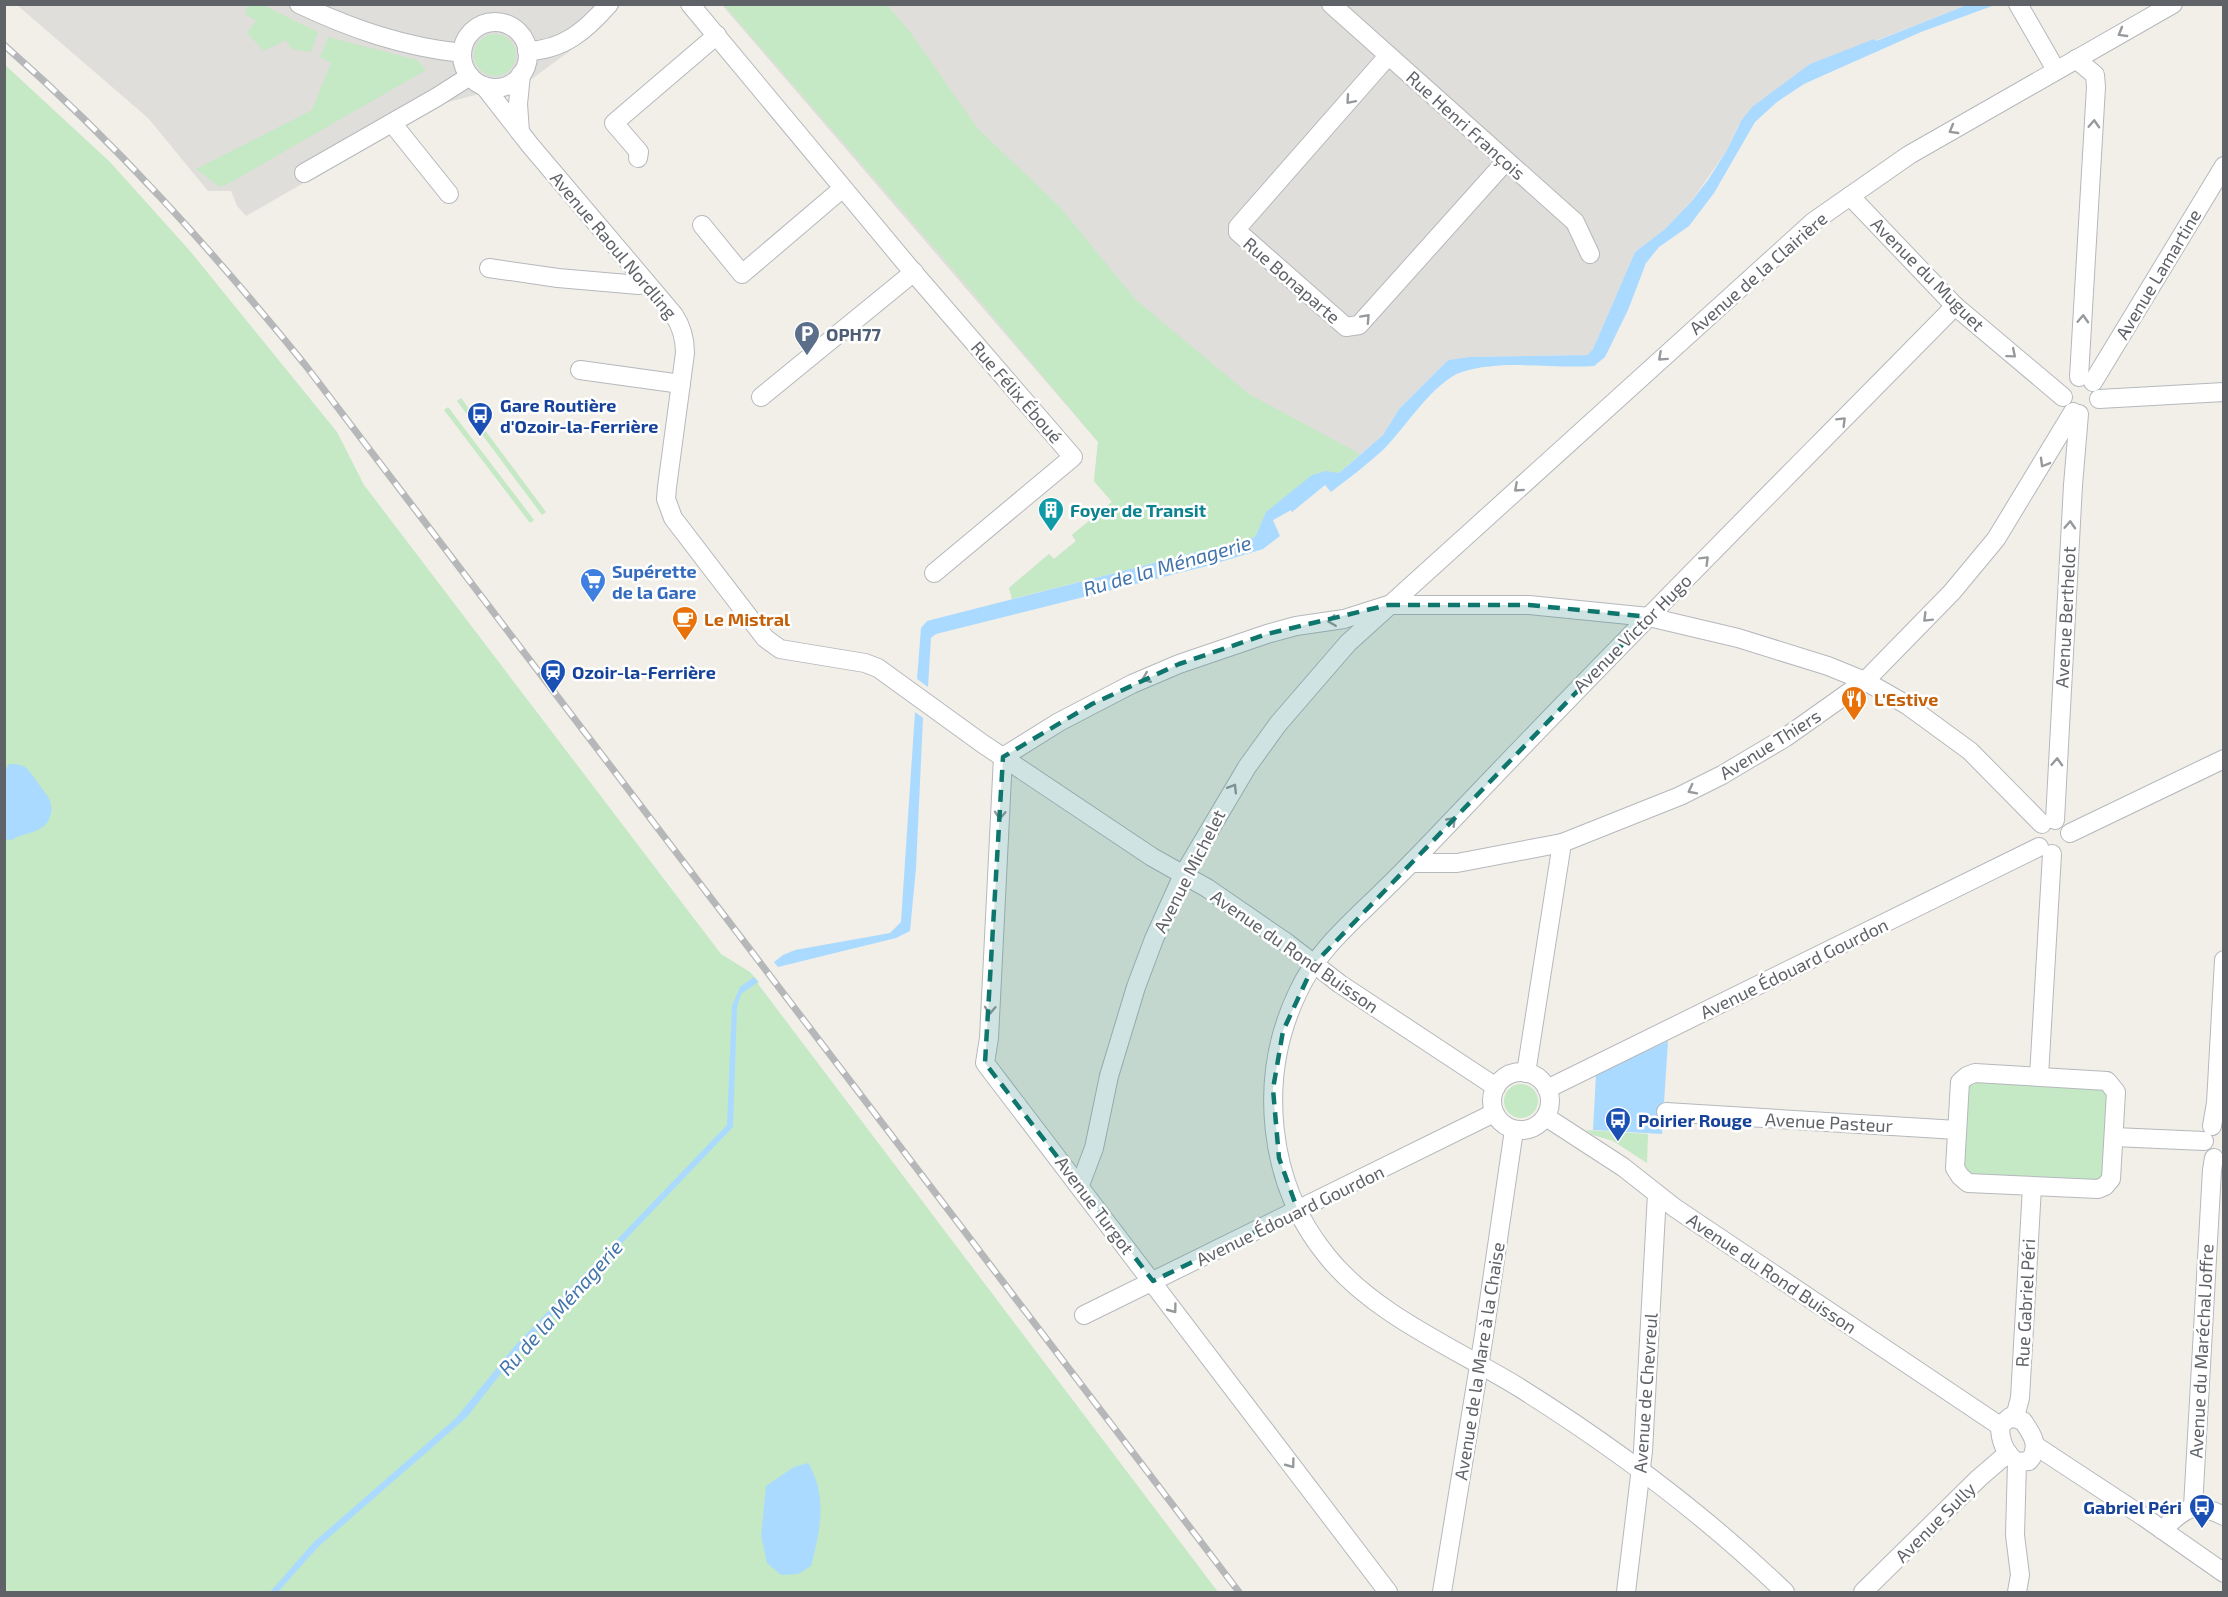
<svg xmlns="http://www.w3.org/2000/svg" width="2228" height="1597" font-family="'Exo 2',sans-serif">
  <style>
    .industrial { fill: #e0deda }
    .green { fill: #c5e8c5 }
    .water { fill: #aadaff }
    .lines { fill: none; stroke-linecap: round; stroke-linejoin: round }
    .minor-casing { stroke: #b5b8bc; stroke-width: 20 }
    .minor { stroke: #fff; stroke-width: 18 }
    .rail-casing { stroke: #b6b7b8; stroke-width: 7 }
    .rail { stroke: #fff; stroke-width: 4.5; stroke-dasharray: 14; stroke-linecap: butt }
    .oneway { stroke: #979a9d }
    .marked { fill: #0f766e; fill-opacity: 0.2; stroke: #0f766e; stroke-width: 4.5; stroke-dasharray: 12 8; stroke-linejoin: round }
    .labels { text-anchor: middle; dominant-baseline: central; stroke-width: 5; stroke-linejoin: round; paint-order: stroke }
    .street-label { font-size: 18px; fill: #5f6368; stroke: #fff }
    .service-label { font-size: 18px; font-weight: bold; fill: #4e5e75; stroke: #fff; text-anchor: start }
    .transit-label { font-size: 18px; font-weight: bold; fill: #164399; stroke: #fff; text-anchor: start }
    .culture-label { font-size: 18px; font-weight: bold; fill: #0d838f; stroke: #fff; text-anchor: start }
    .shop-label { font-size: 18px; font-weight: bold; fill: #366cbe; stroke: #fff; text-anchor: start }
    .food-label { font-size: 18px; font-weight: bold; fill: #c56008; stroke: #fff; text-anchor: start }
    .water-label { font-size: 20px; font-style: italic; fill: #4174aa; stroke: #fff }
  </style>
  <rect width="100%" height="100%" fill="#f1efe8"/>
  <g class="industrial">
    <path d="M 17,5 L 621,5 L 597,31 L 529,81 L 441,104 L 246,216 L 237,206 L 231,191 L 208,191 L 148,118 Z"/>
    <path d="M 722,5 L 1967,5 L 1875,41 L 1875,40 L 1810,64 L 1738,126 L 1727,150 L 1691,202 L 1665,229 L 1635,252 L 1593,349 L 1587,355 L 1469,357 L 1448,360 L 1399,409 L 1383,435 L 1292,512 L 1291,510 L 1273,520 L 1012,599 L 1009,588 L 1049,554 L 1054,559 L 1076,541 L 1072,535 L 1112,502 L 1094,481 L 1098,442 Z"/>
  </g>
  <g class="green">
    <path d="M 249,5 L 263,5 L 318,32 L 311,52 L 291,49 L 286,40 L 264,51 L 247,33 L 256,21 L 245,14 Z"/>
    <path d="M 724,5 L 887,5 L 911,33 L 978,129 L 1059,206 L 1136,300 L 1249,394 L 1360,454 L 1339,473 L 1326,471 L 1266,512 L 1255,537 L 1012,599 L 1009,588 L 1049,554 L 1054,559 L 1076,541 L 1072,535 L 1112,502 L 1094,481 L 1098,442 L 964,282 Z"/>
    <circle cx="495" cy="55" r="21"/>
    <path d="M 328,37 L 417,60 L 426,70 L 228,184 L 220,187 L 196,169 L 312,110 L 331,63 L 320,57 Z"/>
    <path d="M 4,64 L 110,162 L 190,251 L 337,432 L 364,485 L 721,954 L 750,972 L 759,982 L 758,984 L 1218,1592 L 5,1592 Z"/>
    <path d="M 461,398 L 546,512 L 542,515 L 457,401 Z"/>
    <path d="M 448,407 L 534,520 L 530,523 L 444,410 Z"/>
    <path d="M 2107,1081 L 2108,1183 L 1968,1183 L 1957,1130 L 1960,1082 Z"/>
    <circle cx="1521" cy="1101" r="17"/>
    <path d="M 1586,1130 L 1648,1134 L 1647,1163 L 1613,1141 L 1593,1135 Z"/>
  </g>
  <g class="water">
    <path d="M 1967,5 L 1995,5 L 1921,32 L 1833,71 L 1804,84 L 1777,102 L 1755,122 L 1714,193 L 1689,226 L 1659,247 L 1646,263 L 1628,310 L 1605,357 L 1594,366 C 1550,369 1504,359 1462,372 C 1434,381 1405,428 1384,449 C 1368,464 1349,478 1331,492 L 1325,485 L 1292,512 L 1291,510 L 1273,520 L 1280,536 L 1263,549 L 1207,566 L 936,634 L 931,638 L 928,687 L 917,679 L 921,628 L 927,621 L 1255,537 L 1266,512 L 1312,475 L 1326,471 L 1339,473 L 1383,435 L 1399,409 L 1448,360 L 1469,357 L 1587,355 L 1593,349 L 1635,252 L 1665,229 L 1691,202 L 1708,180 L 1727,150 L 1741,121 L 1752,107 L 1810,64 L 1874,39 L 1876,41 Z"/>
    <path d="M 915,712 L 923,718 L 916,868 L 910,931 L 896,938 L 778,967 L 774,962 L 783,955 L 795,950 L 890,933 L 901,922 Z"/>
    <path d="M 9,764 C 27,763 28,770 38,783 C 47,796 57,804 48,821 C 41,834 23,832 12,840 L 4,839 L 5,770 Z"/>
    <path d="M 754,977 L 758,982 L 741,994 L 737,1007 L 733,1127 L 516,1354 L 467,1417 L 318,1547 L 278,1592 L 270,1592 L 314,1542 L 456,1418 L 513,1348 L 727,1125 L 732,1006 L 740,987 Z"/>
    <path d="M 1668,1041 L 1662,1134 L 1593,1130 L 1596,1074 Z"/>
    <path d="M 808,1463 C 828,1496 820,1532 811,1566 L 798,1574 L 781,1575 L 767,1563 L 761,1536 L 766,1486 L 794,1467 Z"/>
  </g>
  <g class="lines">
    <defs>
      <g id="minor">
        <path d="M 299,4 C 352,29 404,47 462,53"/>
        <path d="M 690,4 L 908,266 L 1073,457 L 934,573"/>
        <path d="M 1331,4 L 1575,222 L 1590,254"/>
        <path d="M 2018,4 L 2056,70"/>
        <circle cx="495" cy="55" r="33"/>
        <path d="M 527,51 C 564,50 586,30 609,4"/>
        <path d="M 1388,56 L 1238,227 L 1238,232 L 1346,327 L 1359,325 L 1506,161"/>
        <path d="M 2076,59 L 2095,75 L 2096,87 L 2079,377"/>
        <path d="M 484,86 L 530,145 L 674,315 C 682,327 685,339 685,353 L 667,487 L 666,499 L 673,518 L 765,638 L 780,649 L 865,663 L 878,668 L 983,744 L 1152,857 L 1207,888 L 1287,943 L 1340,984 L 1496,1087"/>
        <path d="M 392,123 L 449,194"/>
        <path d="M 520,132 L 518,104 L 521,74"/>
        <path d="M 638,158 L 639,152 L 614,123 L 717,35"/>
        <path d="M 304,173 L 437,97 L 470,76"/>
        <path d="M 1850,196 L 1955,306 L 2063,397"/>
        <path d="M 702,225 L 742,274 L 843,188"/>
        <path d="M 489,268 L 558,278 L 639,285 L 645,281"/>
        <path d="M 580,370 L 681,384"/>
        <path d="M 2093,382 L 2224,166"/>
        <path d="M 761,397 L 914,272"/>
        <path d="M 2099,399 L 2224,392"/>
        <path d="M 1003,757 L 1059,722 L 1132,684 L 1179,664 L 1267,634 L 1296,626 L 1344,619 L 1388,605 L 1529,605 L 1649,617 L 1738,638 L 1828,666 L 1865,681 L 1907,705 L 1970,751 L 2042,824"/>
        <path d="M 1003,757 L 989,1038 L 985,1063 L 1388,1592"/>
        <path d="M 2055,820 L 2073,485 L 2079,414"/>
        <path d="M 2070,833 L 2224,759"/>
        <path d="M 1411,863 L 1457,863 L 1562,843 L 1680,796 L 1722,775 L 1786,737 L 1865,681 L 1952,592 L 1996,539 L 2073,412"/>
        <circle cx="1521" cy="1101" r="29"/>
        <path d="M 1526,1073 L 1562,843"/>
        <path d="M 1975,1073 L 2107,1081 L 2116,1092 L 2111,1179 L 2105,1186 L 2098,1189 L 1968,1183 L 1960,1176 L 1955,1168 L 1960,1082 L 1967,1076 Z"/>
        <path d="M 2039,1076 L 2052,854"/>
        <path d="M 1547,1089 L 2039,847"/>
        <path d="M 1666,1112 L 1957,1130"/>
        <path d="M 1546,1117 L 1623,1167 L 1675,1208 L 2000,1426"/>
        <path d="M 2212,1126 L 2216,1103 L 2224,960"/>
        <path d="M 2114,1137 L 2204,1141"/>
        <path d="M 1080,1185 L 1094,1148 L 1109,1076 L 1136,987 L 1154,939 L 1183,875 L 1247,767 L 1278,724 L 1348,643 L 1813,222 L 1909,155 L 2173,4"/>
        <path d="M 1084,1315 L 1494,1113"/>
        <path d="M 2010,1417 L 2023,1421 C 2032,1434 2041,1447 2029,1461 L 2017,1462 C 2005,1454 2000,1440 2000,1426 Z"/>
        <path d="M 2015,1417 L 2020,1398 L 2032,1187"/>
        <path d="M 2036,1446 L 2144,1517 L 2224,1573"/>
        <path d="M 2193,1507 L 2212,1170 L 2214,1158"/>
        <path d="M 2162,1530 C 2186,1508 2192,1501 2224,1516"/>
        <path d="M 1442,1592 L 1484,1335 L 1514,1130"/>
        <path d="M 1626,1592 L 1643,1451 L 1657,1194"/>
        <path d="M 1785,1592 C 1705,1515 1614,1447 1520,1388 C 1457,1349 1374,1315 1327,1256 C 1267,1183 1257,1077 1298,992 C 1317,950 1353,921 1385,889 C 1411,864 1436,837 1461,811 C 1623,640 1790,474 1955,306"/>
        <path d="M 1863,1592 L 1979,1478 L 2008,1453"/>
        <path d="M 2017,1592 L 2020,1575 L 2015,1535 L 2017,1462"/>
      </g>
    </defs>
    <use href="#minor" class="minor-casing"/>
    <use href="#minor" class="minor"/>
    <defs>
      <path id="rail" d="M 4,45 C 118,145 211,249 306,366 L 1239,1592"/>
    </defs>
    <use href="#rail" class="rail-casing"/>
    <use href="#rail" class="rail"/>
  </g>
  <defs><path id="oneway-chevron" d="M-2-3.5L2.5 0L-2 3.5" fill="none" stroke-width="1.6" stroke-linecap="round" stroke-linejoin="round" transform="scale(1.5)"/></defs>
  <g class="oneway">
    <use href="#oneway-chevron" transform="translate(2122 33) rotate(150)"/>
    <use href="#oneway-chevron" transform="translate(1350 100) rotate(131)"/>
    <use href="#oneway-chevron" transform="translate(2094 124) rotate(-87)"/>
    <use href="#oneway-chevron" transform="translate(1953 130) rotate(150)"/>
    <use href="#oneway-chevron" transform="translate(1366 318) rotate(-47)"/>
    <use href="#oneway-chevron" transform="translate(2083 319) rotate(-87)"/>
    <use href="#oneway-chevron" transform="translate(2012 354) rotate(40)"/>
    <use href="#oneway-chevron" transform="translate(1662 357) rotate(138)"/>
    <use href="#oneway-chevron" transform="translate(1842 421) rotate(-45)"/>
    <use href="#oneway-chevron" transform="translate(2044 463) rotate(120)"/>
    <use href="#oneway-chevron" transform="translate(1518 488) rotate(138)"/>
    <use href="#oneway-chevron" transform="translate(2070 525) rotate(-87)"/>
    <use href="#oneway-chevron" transform="translate(1705 560) rotate(-45)"/>
    <use href="#oneway-chevron" transform="translate(1927 618) rotate(135)"/>
    <use href="#oneway-chevron" transform="translate(1332 621) rotate(172)"/>
    <use href="#oneway-chevron" transform="translate(1146 678) rotate(158)"/>
    <use href="#oneway-chevron" transform="translate(2057 762) rotate(-87)"/>
    <use href="#oneway-chevron" transform="translate(1233 788) rotate(-58)"/>
    <use href="#oneway-chevron" transform="translate(1692 790) rotate(153)"/>
    <use href="#oneway-chevron" transform="translate(1000 815) rotate(93)"/>
    <use href="#oneway-chevron" transform="translate(1452 821) rotate(-46)"/>
    <use href="#oneway-chevron" transform="translate(990 1010) rotate(93)"/>
    <use href="#oneway-chevron" transform="translate(1173 1309) rotate(53)"/>
    <use href="#oneway-chevron" transform="translate(1291 1464) rotate(53)"/>
  </g>
  <path class="marked" d="M 1388,605 L 1529,605 L 1649,617 L 1314,964 L 1283,1031 L 1273,1089 L 1279,1158 L 1298,1211 L 1153,1281 L 985,1063 L 1003,757 L 1092,704 L 1179,664 L 1267,634 Z"/>
  <defs>
    <symbol id="parking-pin" viewBox="-11 -11 22 30"><path d="M0 17L-7.5 6A9.5 9.5 0 1 1 7.5 6Z" fill="#5c6f8a" stroke="#fff"/><path d="M-3.5-5.5H1a3.5 3.5 0 0 1 0 7H-1V5.5H-3.5ZM-1-3.4V-.6H.8a1.4 1.4 0 0 0 0-2.8Z" fill="#fff"/></symbol>
    <symbol id="bus-pin" viewBox="-11 -11 22 30"><path d="M0 17L-7.5 6A9.5 9.5 0 1 1 7.5 6Z" fill="#1a4fb4" stroke="#fff"/><path d="M-5-6H5V4H4V6H2V4H-2V6H-4V4H-5ZM-3.5-4V0h7V-4ZM-3.5 1.2v1.5H-2V1.2ZM2 1.2v1.5H3.5V1.2Z" fill="#fff"/></symbol>
    <symbol id="building-pin" viewBox="-11 -11 22 30"><path d="M0 17L-7.5 6A9.5 9.5 0 1 1 7.5 6Z" fill="#0f9aa8" stroke="#fff"/><path d="M-4-6H4V6H1V3H-1V6H-4ZM-2.5-4.3h1.7v1.8h-1.7ZM.8-4.3h1.7v1.8H.8ZM-2.5-1h1.7V.8h-1.7ZM.8-1h1.7V.8H.8Z" fill="#fff"/></symbol>
    <symbol id="supermarket-pin" viewBox="-11 -11 22 30"><path d="M0 17L-7.5 6A9.5 9.5 0 1 1 7.5 6Z" fill="#3f7fe0" stroke="#fff"/><path d="M-6-5.5h2.5l.6 2H6L4.5 2H-2.5L-4.4-4H-6ZM-1.5 3.2a1.3 1.3 0 1 0 .1 0ZM3 3.2a1.3 1.3 0 1 0 .1 0Z" fill="#fff"/></symbol>
    <symbol id="cafe-pin" viewBox="-11 -11 22 30"><path d="M0 17L-7.5 6A9.5 9.5 0 1 1 7.5 6Z" fill="#e8710a" stroke="#fff"/><path d="M-5.5-4.5H6V0H3Q3 3.5 0 3.5H-2.5Q-5.5 3.5-5.5 0ZM3-3.2v2h1.7v-2ZM-6 4.5H4V6H-6Z" fill="#fff"/></symbol>
    <symbol id="station-pin" viewBox="-11 -11 22 30"><path d="M0 17L-7.5 6A9.5 9.5 0 1 1 7.5 6Z" fill="#1a4fb4" stroke="#fff"/><path d="M-3-6H3Q5-6 5-4V2Q5 4 3 4L4.5 6H3L1.5 4h-3L-3 6H-4.5L-3 4Q-5 4-5 2V-4Q-5-6-3-6ZM-3.5-4v3h7v-3ZM-3.5 1v1.5H-2V1ZM2 1v1.5H3.5V1Z" fill="#fff"/></symbol>
    <symbol id="restaurant-pin" viewBox="-11 -11 22 30"><path d="M0 17L-7.5 6A9.5 9.5 0 1 1 7.5 6Z" fill="#e8710a" stroke="#fff"/><path d="M-5-6h1v4h1v-4h1v4h1v-4h1v5L-1.5 .5V6h-2V.5L-5-1ZM5-6V6H3V1.5H1.5Q1.5-4 5-6Z" fill="#fff"/></symbol>
  </defs>
  <g fill-rule="evenodd">
    <use href="#parking-pin" x="792" y="319" width="30" height="40"/>
    <use href="#bus-pin" x="465" y="400" width="30" height="40"/>
    <use href="#building-pin" x="1036" y="495" width="30" height="40"/>
    <use href="#supermarket-pin" x="578" y="566" width="30" height="40"/>
    <use href="#cafe-pin" x="670" y="604" width="30" height="40"/>
    <use href="#station-pin" x="538" y="657" width="30" height="40"/>
    <use href="#restaurant-pin" x="1839" y="684" width="30" height="40"/>
    <use href="#bus-pin" x="1603" y="1105" width="30" height="40"/>
    <use href="#bus-pin" x="2187" y="1492" width="30" height="40"/>
  </g>
  <g class="labels">
    <g class="street-label">
      <text transform="translate(1466 125) rotate(42)">Rue Henri François</text>
      <text transform="translate(614 245) rotate(50)">Avenue Raoul Nordling</text>
      <text transform="translate(1758 273) rotate(-41)">Avenue de la Clairière</text>
      <text transform="translate(1928 274) rotate(45)">Avenue du Muguet</text>
      <text transform="translate(2158 274) rotate(-59)">Avenue Lamartine</text>
      <text transform="translate(1292 280) rotate(41)">Rue Bonaparte</text>
      <text transform="translate(1017 392) rotate(49)">Rue Félix Éboué</text>
      <text transform="translate(2065 617) rotate(-87)">Avenue Berthelot</text>
      <text transform="translate(1632 633) rotate(-45)">Avenue Victor Hugo</text>
      <text transform="translate(1770 744) rotate(-32)">Avenue Thiers</text>
      <text transform="translate(1189 871) rotate(-63)">Avenue Michelet</text>
      <text transform="translate(1295 951) rotate(35)">Avenue du Rond Buisson</text>
      <text transform="translate(1794 968) rotate(-26)">Avenue Édouard Gourdon</text>
      <text transform="translate(1829 1122) rotate(3)">Avenue Pasteur</text>
      <text transform="translate(1095 1205) rotate(53)">Avenue Turgot</text>
      <text transform="translate(1290 1215) rotate(-26)">Avenue Édouard Gourdon</text>
      <text transform="translate(1772 1273) rotate(34)">Avenue du Rond Buisson</text>
      <text transform="translate(2025 1303) rotate(-87)">Rue Gabriel Péri</text>
      <text transform="translate(2201 1351) rotate(-87)">Avenue du Maréchal Joffre</text>
      <text transform="translate(1479 1361) rotate(-81)">Avenue de la Mare à la Chaise</text>
      <text transform="translate(1645 1393) rotate(-86)">Avenue de Chevreul</text>
      <text transform="translate(1935 1522) rotate(-45)">Avenue Sully</text>
    </g>
    <g class="service-label">
      <text x="826" y="334">OPH77</text>
    </g>
    <g class="transit-label">
      <text x="500" y="405">Gare Routière<tspan x="500" dy="21">d'Ozoir-la-Ferrière</tspan></text>
      <text x="572" y="672">Ozoir-la-Ferrière</text>
      <text x="1638" y="1120">Poirier Rouge</text>
      <text x="2182" y="1507" text-anchor="end">Gabriel Péri</text>
    </g>
    <g class="culture-label">
      <text x="1070" y="510">Foyer de Transit</text>
    </g>
    <g class="shop-label">
      <text x="612" y="571">Supérette<tspan x="612" dy="21">de la Gare</tspan></text>
    </g>
    <g class="food-label">
      <text x="704" y="619">Le Mistral</text>
      <text x="1874" y="699">L'Estive</text>
    </g>
    <g class="water-label">
      <text transform="translate(1167 565) rotate(-16)">Ru de la Ménagerie</text>
      <text transform="translate(560 1307) rotate(-48)">Ru de la Ménagerie</text>
    </g>
  </g>
  <rect width="2228" height="1597" fill="none" stroke="#5f6368" stroke-width="12"/>
</svg>
